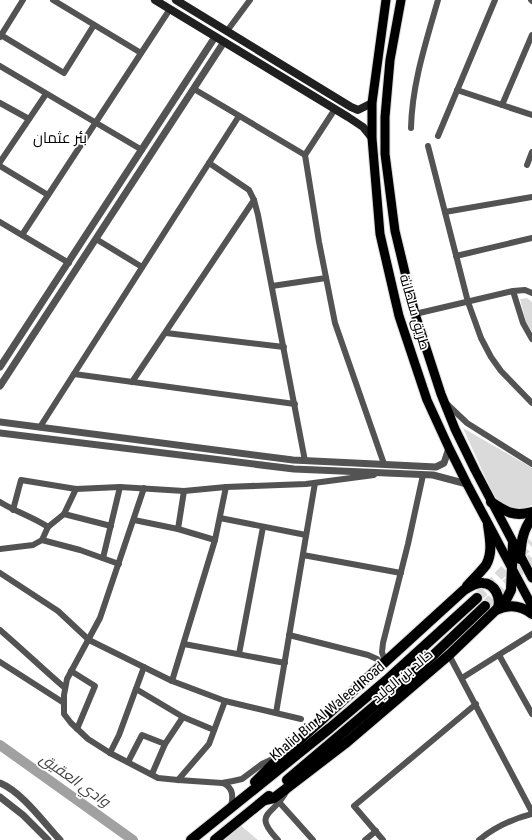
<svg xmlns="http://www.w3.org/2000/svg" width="532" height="840" font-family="'Roboto Condensed',Cairo,sans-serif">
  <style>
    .green { fill: #dadada }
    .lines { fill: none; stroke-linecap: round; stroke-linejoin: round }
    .river { stroke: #a1a1a1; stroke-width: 10 }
    .trunk-tunnel { stroke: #d9d9d9; stroke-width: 10; stroke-dasharray: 10 5; stroke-linecap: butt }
    .primary-casing { stroke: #dbdbdb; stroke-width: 11 }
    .trunk-casing { stroke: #dbdbdb; stroke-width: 12 }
    .minor { stroke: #535353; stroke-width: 6 }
    .tertiary { stroke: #535353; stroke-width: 7 }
    .secondary { stroke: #202020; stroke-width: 8 }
    .primary { stroke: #000; stroke-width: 9 }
    .trunk { stroke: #000; stroke-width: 10 }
    .labels { text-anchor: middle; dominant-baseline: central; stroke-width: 3.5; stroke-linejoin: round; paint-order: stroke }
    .street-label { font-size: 14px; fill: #000; stroke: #fff }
    .neighbourhood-label { font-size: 15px; fill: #000; stroke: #fff }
    .water-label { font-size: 15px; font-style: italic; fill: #424242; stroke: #fff }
  </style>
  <rect width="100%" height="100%" fill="#fff"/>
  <g class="green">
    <path d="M 527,298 L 532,302 L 532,332 L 526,322 L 520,299 Z"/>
    <path d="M 463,428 L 532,468 L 532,505 L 524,509 L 517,510 L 500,504 L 491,490 Z"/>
    <path d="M 240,825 L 258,840 L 225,840 Z"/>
  </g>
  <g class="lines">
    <path class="river" d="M 0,745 L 133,840"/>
    <g class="trunk-tunnel">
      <path d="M 477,598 L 532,542"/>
      <path d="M 485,606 L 532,558"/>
    </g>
    <defs>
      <g id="primary">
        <path d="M 386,0 L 372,103 L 372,138 L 380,234 L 399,316 L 427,400 L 449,448 L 467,484 L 532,606"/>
        <path d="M 401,0 L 390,60 L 385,117 L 385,154 L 395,231 L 415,314 L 441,394 L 455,429 L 475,470 L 532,578"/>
      </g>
      <g id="trunk">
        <path d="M 491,502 C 506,512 514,517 532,512"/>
        <path d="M 520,559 C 521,544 522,531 532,518"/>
        <path d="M 467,586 C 473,579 480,573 486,565 C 493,553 490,538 488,525"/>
        <path d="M 496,610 C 509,604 521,605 532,614"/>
        <path d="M 287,780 L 424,664 L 485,606"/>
        <path d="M 255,782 L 271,766 L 464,590 C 469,587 477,582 483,583 C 495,584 501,597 498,608"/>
        <path d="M 265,800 L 274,798 L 347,742 L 449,655 L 498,608 L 507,598 L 511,590 L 513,543"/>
        <path d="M 191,840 L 330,728 L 389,678 L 477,598"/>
        <path d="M 215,840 L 269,796"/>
      </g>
    </defs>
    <use href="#primary" class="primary-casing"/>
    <use href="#trunk" class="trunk-casing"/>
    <g class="minor">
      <path d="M 53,0 L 141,53"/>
      <path d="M 531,0 L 532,1"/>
      <path d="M 227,31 L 250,0"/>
      <path d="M 1,35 L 64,73 L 94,25"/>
      <path d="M 0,37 L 23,0"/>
      <path d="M 0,66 L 142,150"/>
      <path d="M 194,89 L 305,155"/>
      <path d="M 457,90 L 532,115"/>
      <path d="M 0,103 L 29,119"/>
      <path d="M 502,105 L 532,35"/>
      <path d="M 335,109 L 305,155 L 319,242 L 335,323 L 384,464"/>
      <path d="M 411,128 C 412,84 426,42 438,0"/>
      <path d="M 438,136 L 495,0"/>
      <path d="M 428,146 L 468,302 L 481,338 L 491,357 L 501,371 L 532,403"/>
      <path d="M 0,162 L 46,94"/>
      <path d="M 209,163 L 249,190 L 254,200 L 258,215 L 305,461"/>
      <path d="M 527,165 L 532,152"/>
      <path d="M 0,166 L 48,195"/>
      <path d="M 445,212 L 532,197"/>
      <path d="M 0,222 L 69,263"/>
      <path d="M 22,235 L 170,9"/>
      <path d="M 96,239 L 142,267"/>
      <path d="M 456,256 L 532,238"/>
      <path d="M 272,286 L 326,278"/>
      <path d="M 513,291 L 523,323 L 532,339"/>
      <path d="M 415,314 L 513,291 L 525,290 L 532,293"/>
      <path d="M 166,333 L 284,347"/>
      <path d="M 74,374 L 295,404"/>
      <path d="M 132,382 L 254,200"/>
      <path d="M 447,404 L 467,423 L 532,464"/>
      <path d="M 40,427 L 239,116"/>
      <path d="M 144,488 L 100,618 L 67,679 L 64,695 L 64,714 L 71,723 L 88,739 L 110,753 L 158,778 L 178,780 L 222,783 L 233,781 L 242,779 L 262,764 L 277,757"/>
      <path d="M 0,502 C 16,512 33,517 48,527 L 42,540 L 33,545 L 0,549"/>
      <path d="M 13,510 L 21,480 L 76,489 L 120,487 L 184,491 L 226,487"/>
      <path d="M 64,514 L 111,526"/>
      <path d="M 220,518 L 306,535"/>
      <path d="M 134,520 L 178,529 L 215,540 L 226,487 L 306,484 L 374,475"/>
      <path d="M 48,527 L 64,514 L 76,489"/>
      <path d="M 178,529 L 184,491"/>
      <path d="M 42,540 L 80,550 L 119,564"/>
      <path d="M 303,555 L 401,573"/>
      <path d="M 103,558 L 120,487"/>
      <path d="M 0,573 L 58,611 L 89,640 L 172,681 L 225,701 L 209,744 L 178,780"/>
      <path d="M 0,630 C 22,649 43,669 65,688"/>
      <path d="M 289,635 L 368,655 L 377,659 L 382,665"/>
      <path d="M 184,644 L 285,663"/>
      <path d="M 239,654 L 263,527"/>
      <path d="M 449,655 L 532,812"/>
      <path d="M 499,655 L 532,714"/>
      <path d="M 0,662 L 64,703"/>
      <path d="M 385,662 L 382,652 L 383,643 L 408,544 L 423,475"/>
      <path d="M 71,671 L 95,686 L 77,729"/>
      <path d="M 462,678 L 532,634"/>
      <path d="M 172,681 L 215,540"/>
      <path d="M 136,689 L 183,717 L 214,730"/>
      <path d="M 225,701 L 301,719"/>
      <path d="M 276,713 L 315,483"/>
      <path d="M 110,753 L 119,735 L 144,667"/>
      <path d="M 128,762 L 142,735 L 165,744"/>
      <path d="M 152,774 L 165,744 L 183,717"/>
      <path d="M 223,783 C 234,788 233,797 231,807"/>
      <path d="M 279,802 L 313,840"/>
      <path d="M 278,840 C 251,812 274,816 286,792"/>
      <path d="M 365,840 L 376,831"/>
      <path d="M 383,840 L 354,806 L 476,704"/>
      <path d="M 479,840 C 495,827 512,819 532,814"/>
    </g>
    <g class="tertiary">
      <path d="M 0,367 L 215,37"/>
      <path d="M 0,386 L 224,42"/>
      <path d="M 0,422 L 293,460 L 436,467 L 444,463 L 449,448"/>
      <path d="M 0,433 L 294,469 L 433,475 L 467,484"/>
      <path d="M 0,783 C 22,792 44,823 60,840"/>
      <path d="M 0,797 L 23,815 L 48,840"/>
    </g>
    <g class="secondary">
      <path d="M 155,0 L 348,117 L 363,127 L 372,138"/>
      <path d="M 176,0 L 351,107 L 358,110 L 372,103"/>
    </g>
    <use href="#primary" class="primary"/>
    <use href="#trunk" class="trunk"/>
  </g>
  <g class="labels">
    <g class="street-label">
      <text transform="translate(415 312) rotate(74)">طريق سلطانة</text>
      <text transform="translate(402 676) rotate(-40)">خالد بن الوليد</text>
      <text transform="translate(327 711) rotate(-40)">Khalid Bin Al Waleed Road</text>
    </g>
    <g class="neighbourhood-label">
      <text x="60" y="138">بئر عثمان</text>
    </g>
    <g class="water-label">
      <text transform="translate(75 780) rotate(35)">وادي العقيق</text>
    </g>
  </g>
</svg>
